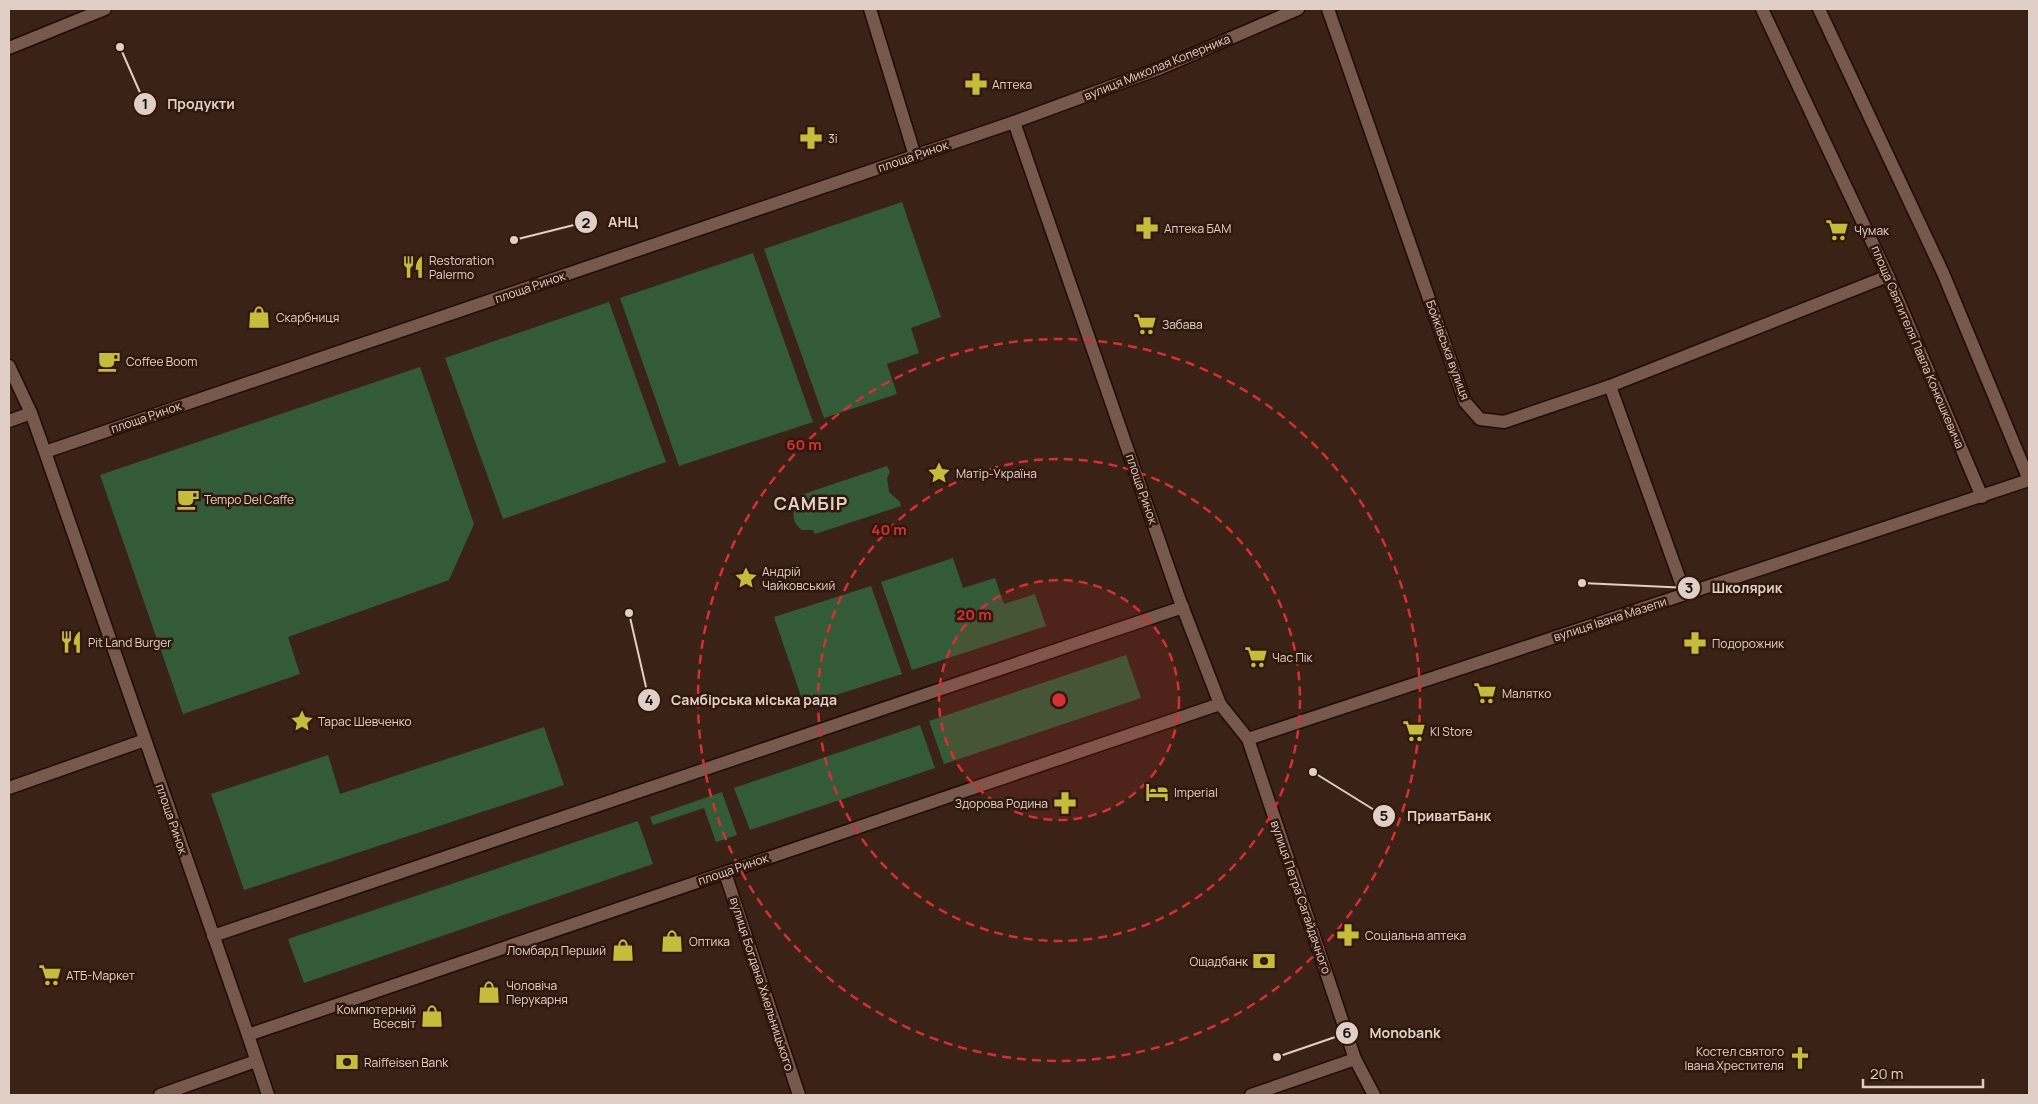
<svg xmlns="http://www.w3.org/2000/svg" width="2038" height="1104" font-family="Manrope,sans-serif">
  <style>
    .green { fill: #345b38 }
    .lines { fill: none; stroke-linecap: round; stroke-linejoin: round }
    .minor-casing { stroke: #210a03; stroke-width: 15 }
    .minor { stroke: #76584d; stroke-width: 12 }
    .ring { fill: none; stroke: #d63030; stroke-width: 2.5; stroke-dasharray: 9 6 }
    .labels { text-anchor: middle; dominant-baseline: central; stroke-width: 5; stroke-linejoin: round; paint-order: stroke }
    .street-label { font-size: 12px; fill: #e0cec7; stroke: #30180e }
    .poi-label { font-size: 12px; fill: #e0cec7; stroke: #30180e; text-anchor: start }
    .district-label { font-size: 18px; font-weight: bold; letter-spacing: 1px; fill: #e0cec7; stroke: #30180e }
    .centre { fill: #d63030; stroke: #30180e; stroke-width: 2.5 }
    .ring-label { font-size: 15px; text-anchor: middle; font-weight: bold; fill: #d63030; stroke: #30180e; stroke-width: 5; stroke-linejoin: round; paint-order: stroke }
    .leader { fill: none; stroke: #e0cec7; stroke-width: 2 }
    .callout-dot { fill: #e0cec7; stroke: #30180e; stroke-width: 2 }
    .mark-label { font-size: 15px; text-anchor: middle; font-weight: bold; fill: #111 }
    .callout-label { font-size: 14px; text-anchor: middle; font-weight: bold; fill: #e0cec7; stroke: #30180e; stroke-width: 5; stroke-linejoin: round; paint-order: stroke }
  </style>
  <rect width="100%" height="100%" fill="#3b2217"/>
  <g class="green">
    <path d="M 902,202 L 941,317 L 911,328 L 919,353 L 887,364 L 897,394 L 824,418 L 764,249 Z"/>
    <path d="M 753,253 L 813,422 L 679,466 L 620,298 Z"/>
    <path d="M 609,302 L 666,462 L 503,519 L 445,358 Z"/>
    <path d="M 420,367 L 474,524 L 449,580 L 288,637 L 300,674 L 183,714 L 100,475 Z"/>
    <path d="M 887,466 L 890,472 L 887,478 L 889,492 L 900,502 L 901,506 L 815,534 L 813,530 L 802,530 C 790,522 791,507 803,500 L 801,495 Z"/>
    <path d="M 953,558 L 963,588 L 995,578 L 1004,604 L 1035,594 L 1046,626 L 912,670 L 881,582 Z"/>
    <path d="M 871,586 L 902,674 L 804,705 L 774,617 Z"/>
    <path d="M 1126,655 L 1141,698 L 944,764 L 929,721 Z"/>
    <path d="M 920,725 L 935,768 L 750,830 L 734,788 Z"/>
    <path d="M 544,727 L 564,785 L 244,890 L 211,794 L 328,755 L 340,794 Z"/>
    <path d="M 722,792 L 737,835 L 716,842 L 704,808 L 653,825 L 650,817 Z"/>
    <path d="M 638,821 L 653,864 L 304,983 L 288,939 Z"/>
  </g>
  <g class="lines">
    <defs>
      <g id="minor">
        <path d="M 870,9 L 915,156"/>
        <path d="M 1328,9 L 1465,402 L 1480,419 L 1504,422 L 1610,386 L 1888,276"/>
        <path d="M 1762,9 L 1888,276 L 1982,497"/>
        <path d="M 1819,9 L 1943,273 L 2029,480"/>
        <path d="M 9,48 L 105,9"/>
        <path d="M 1014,122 L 1161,68 L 1298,9"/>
        <path d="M 9,366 L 31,413 L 45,452"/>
        <path d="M 1610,386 L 1685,594"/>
        <path d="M 9,421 L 31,413"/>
        <path d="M 1220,704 L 248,1035 L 45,452 L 1014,122 L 1179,598 L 1220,704 L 1248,739 L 1355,1059 L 1374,1095"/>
        <path d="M 1248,739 L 2029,480"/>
        <path d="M 9,788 L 145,740"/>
        <path d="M 725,873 L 799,1095"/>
        <path d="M 213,936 L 1183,607"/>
        <path d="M 248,1035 L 268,1095"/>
        <path d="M 160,1095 L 256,1061"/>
        <path d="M 1251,1095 L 1355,1059"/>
      </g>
    </defs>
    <use href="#minor" class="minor-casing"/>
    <use href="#minor" class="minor"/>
  </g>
  <circle cx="1059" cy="700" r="120" fill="#d63030" fill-opacity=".12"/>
  <g class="ring">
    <circle cx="1059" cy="700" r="120"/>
    <circle cx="1059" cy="700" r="241"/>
    <circle cx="1059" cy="700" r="361"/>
  </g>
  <defs>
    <symbol id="pharmacy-bare" viewBox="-9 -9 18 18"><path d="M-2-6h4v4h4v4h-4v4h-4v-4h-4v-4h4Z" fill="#c6bc3c" stroke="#30180e" stroke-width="2.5" paint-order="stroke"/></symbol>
    <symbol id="supermarket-bare" viewBox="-9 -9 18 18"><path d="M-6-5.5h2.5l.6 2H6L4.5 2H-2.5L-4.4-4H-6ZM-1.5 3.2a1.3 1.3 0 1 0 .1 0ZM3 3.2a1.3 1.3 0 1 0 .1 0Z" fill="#c6bc3c" stroke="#30180e" stroke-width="2.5" paint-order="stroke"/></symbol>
    <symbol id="restaurant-bare" viewBox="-9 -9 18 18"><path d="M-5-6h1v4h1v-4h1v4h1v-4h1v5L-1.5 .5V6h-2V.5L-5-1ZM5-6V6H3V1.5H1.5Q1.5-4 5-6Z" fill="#c6bc3c" stroke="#30180e" stroke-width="2.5" paint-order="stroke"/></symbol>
    <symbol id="shop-bare" viewBox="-9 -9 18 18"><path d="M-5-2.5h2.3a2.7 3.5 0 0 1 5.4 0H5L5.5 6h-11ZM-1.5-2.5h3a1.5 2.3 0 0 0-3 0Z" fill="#c6bc3c" stroke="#30180e" stroke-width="2.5" paint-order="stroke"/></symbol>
    <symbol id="cafe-bare" viewBox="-9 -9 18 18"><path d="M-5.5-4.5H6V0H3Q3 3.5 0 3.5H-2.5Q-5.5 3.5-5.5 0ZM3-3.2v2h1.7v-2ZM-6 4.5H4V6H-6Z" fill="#c6bc3c" stroke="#30180e" stroke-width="2.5" paint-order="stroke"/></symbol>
    <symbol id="sight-bare" viewBox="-9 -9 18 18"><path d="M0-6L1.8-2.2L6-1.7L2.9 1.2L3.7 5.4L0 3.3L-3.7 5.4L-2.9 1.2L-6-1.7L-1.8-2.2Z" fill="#c6bc3c" stroke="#30180e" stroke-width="2.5" paint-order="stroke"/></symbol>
    <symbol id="hotel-bare" viewBox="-9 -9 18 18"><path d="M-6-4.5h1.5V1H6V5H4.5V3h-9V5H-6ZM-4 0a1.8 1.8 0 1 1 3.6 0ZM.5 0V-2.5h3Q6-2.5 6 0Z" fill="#c6bc3c" stroke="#30180e" stroke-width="2.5" paint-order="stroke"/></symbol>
    <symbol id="bank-bare" viewBox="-9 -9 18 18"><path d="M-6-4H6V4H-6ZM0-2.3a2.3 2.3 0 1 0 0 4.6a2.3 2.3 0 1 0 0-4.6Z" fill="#c6bc3c" stroke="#30180e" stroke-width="2.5" paint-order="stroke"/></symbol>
    <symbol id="church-bare" viewBox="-9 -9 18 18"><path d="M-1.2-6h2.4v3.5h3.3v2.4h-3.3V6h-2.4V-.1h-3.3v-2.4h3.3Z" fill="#c6bc3c" stroke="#30180e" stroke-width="2.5" paint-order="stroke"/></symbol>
  </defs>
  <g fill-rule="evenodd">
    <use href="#pharmacy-bare" x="960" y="68" width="32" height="32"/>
    <use href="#pharmacy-bare" x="795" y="122" width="32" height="32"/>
    <use href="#pharmacy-bare" x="1131" y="212" width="32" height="32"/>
    <use href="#supermarket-bare" x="1821" y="214" width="32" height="32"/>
    <use href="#restaurant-bare" x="397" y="251" width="32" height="32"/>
    <use href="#shop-bare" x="243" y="301" width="32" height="32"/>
    <use href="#supermarket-bare" x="1129" y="308" width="32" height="32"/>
    <use href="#cafe-bare" x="93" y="345" width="32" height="32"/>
    <use href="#sight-bare" x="923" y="457" width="32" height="32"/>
    <use href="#cafe-bare" x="172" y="483" width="32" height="32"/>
    <use href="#sight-bare" x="730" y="562" width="32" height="32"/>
    <use href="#restaurant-bare" x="55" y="626" width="32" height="32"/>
    <use href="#pharmacy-bare" x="1679" y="627" width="32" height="32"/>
    <use href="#supermarket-bare" x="1240" y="641" width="32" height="32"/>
    <use href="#supermarket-bare" x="1469" y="677" width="32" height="32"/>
    <use href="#sight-bare" x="286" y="705" width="32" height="32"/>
    <use href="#supermarket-bare" x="1398" y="715" width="32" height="32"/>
    <use href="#hotel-bare" x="1141" y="776" width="32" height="32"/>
    <use href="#pharmacy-bare" x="1049" y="787" width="32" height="32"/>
    <use href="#pharmacy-bare" x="1332" y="919" width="32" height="32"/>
    <use href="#shop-bare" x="656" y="925" width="32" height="32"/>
    <use href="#shop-bare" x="607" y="934" width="32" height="32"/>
    <use href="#bank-bare" x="1248" y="945" width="32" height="32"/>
    <use href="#supermarket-bare" x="34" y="959" width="32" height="32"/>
    <use href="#shop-bare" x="473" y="976" width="32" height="32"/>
    <use href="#shop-bare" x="416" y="1000" width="32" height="32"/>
    <use href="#church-bare" x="1784" y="1042" width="32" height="32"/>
    <use href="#bank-bare" x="331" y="1046" width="32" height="32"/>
  </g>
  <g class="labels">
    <g class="street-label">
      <text transform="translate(1157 67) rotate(-22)">вулиця Миколая Коперника</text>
      <text transform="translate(913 156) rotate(-19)">площа Ринок</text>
      <text transform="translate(530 287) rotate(-19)">площа Ринок</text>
      <text transform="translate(1918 347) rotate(67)">площа Святителя Павла Конюшкевича</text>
      <text transform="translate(1448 350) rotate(70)">Бойківська вулиця</text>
      <text transform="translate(146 417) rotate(-19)">площа Ринок</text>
      <text transform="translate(1142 489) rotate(71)">площа Ринок</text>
      <text transform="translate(1610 619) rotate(-18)">вулиця Івана Мазепи</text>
      <text transform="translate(172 819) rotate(71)">площа Ринок</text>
      <text transform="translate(733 869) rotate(-19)">площа Ринок</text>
      <text transform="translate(1301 897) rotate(71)">вулиця Петра Сагайдачного</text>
      <text transform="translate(762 984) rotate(72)">вулиця Богдана Хмельницького</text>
    </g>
    <g class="poi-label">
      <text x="992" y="84">Аптека</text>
      <text x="828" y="138">3і</text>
      <text x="1164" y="228">Аптека БАМ</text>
      <text x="1854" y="230">Чумак</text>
      <text x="429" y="260">Restoration<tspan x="429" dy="14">Palermo</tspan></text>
      <text x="276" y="317">Скарбниця</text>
      <text x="1162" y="324">Забава</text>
      <text x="126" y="361">Coffee Boom</text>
      <text x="956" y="473">Матір-Україна</text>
      <text x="204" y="499">Tempo Del Caffe</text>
      <text x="762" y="571">Андрій<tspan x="762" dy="14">Чайковський</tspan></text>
      <text x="88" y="642">Pit Land Burger</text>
      <text x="1712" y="643">Подорожник</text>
      <text x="1272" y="657">Час Пік</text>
      <text x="1502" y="693">Малятко</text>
      <text x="318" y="721">Тарас Шевченко</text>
      <text x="1430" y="731">KI Store</text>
      <text x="1174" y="792">Imperial</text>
      <text x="1048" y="803" text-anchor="end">Здорова Родина</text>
      <text x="1365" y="935">Соціальна аптека</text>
      <text x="689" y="941">Оптика</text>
      <text x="606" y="950" text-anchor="end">Ломбард Перший</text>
      <text x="1248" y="961" text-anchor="end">Ощадбанк</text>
      <text x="66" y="975">АТБ-Маркет</text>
      <text x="506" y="985">Чоловіча<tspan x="506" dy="14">Перукарня</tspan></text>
      <text x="416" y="1009" text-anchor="end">Компютерний<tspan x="416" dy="14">Всесвіт</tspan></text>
      <text x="1784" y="1051" text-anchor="end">Костел святого<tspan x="1784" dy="14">Івана Хрестителя</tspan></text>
      <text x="364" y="1062">Raiffeisen Bank</text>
    </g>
    <g class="district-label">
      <text x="811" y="503">САМБІР</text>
    </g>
  </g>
  <circle cx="1059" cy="700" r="8" class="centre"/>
  <g class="ring-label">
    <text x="804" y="450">60 m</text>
    <text x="889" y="535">40 m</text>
    <text x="974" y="620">20 m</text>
  </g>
  <path class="leader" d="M120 47L145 104M514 240L586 222M1582 583L1689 588M629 613L649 700M1313 772L1384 816M1277 1057L1347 1033"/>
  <g class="callout-dot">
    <circle cx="120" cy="47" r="5"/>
    <circle cx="514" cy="240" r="5"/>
    <circle cx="1582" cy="583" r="5"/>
    <circle cx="629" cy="613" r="5"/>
    <circle cx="1313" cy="772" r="5"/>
    <circle cx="1277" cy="1057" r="5"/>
    <circle cx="145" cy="104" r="12"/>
    <circle cx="586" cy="222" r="12"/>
    <circle cx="1689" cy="588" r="12"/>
    <circle cx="649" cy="700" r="12"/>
    <circle cx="1384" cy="816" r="12"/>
    <circle cx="1347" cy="1033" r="12"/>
  </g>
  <g class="mark-label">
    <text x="145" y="109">1</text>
    <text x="586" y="228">2</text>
    <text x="1689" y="593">3</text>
    <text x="649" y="705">4</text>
    <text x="1384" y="821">5</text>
    <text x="1347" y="1038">6</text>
  </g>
  <g class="callout-label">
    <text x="201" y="109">Продукти</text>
    <text x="623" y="227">АНЦ</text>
    <text x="1747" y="593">Школярик</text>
    <text x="754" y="705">Самбірська міська рада</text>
    <text x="1449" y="821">ПриватБанк</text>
    <text x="1405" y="1038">Monobank</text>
  </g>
  <rect width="2038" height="1104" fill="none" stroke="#e0cec7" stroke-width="20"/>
  <path d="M1863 1079v8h120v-8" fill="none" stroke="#e0cec7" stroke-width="2.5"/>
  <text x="1870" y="1079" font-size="15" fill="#e0cec7" stroke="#30180e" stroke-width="4" paint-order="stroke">20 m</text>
</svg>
